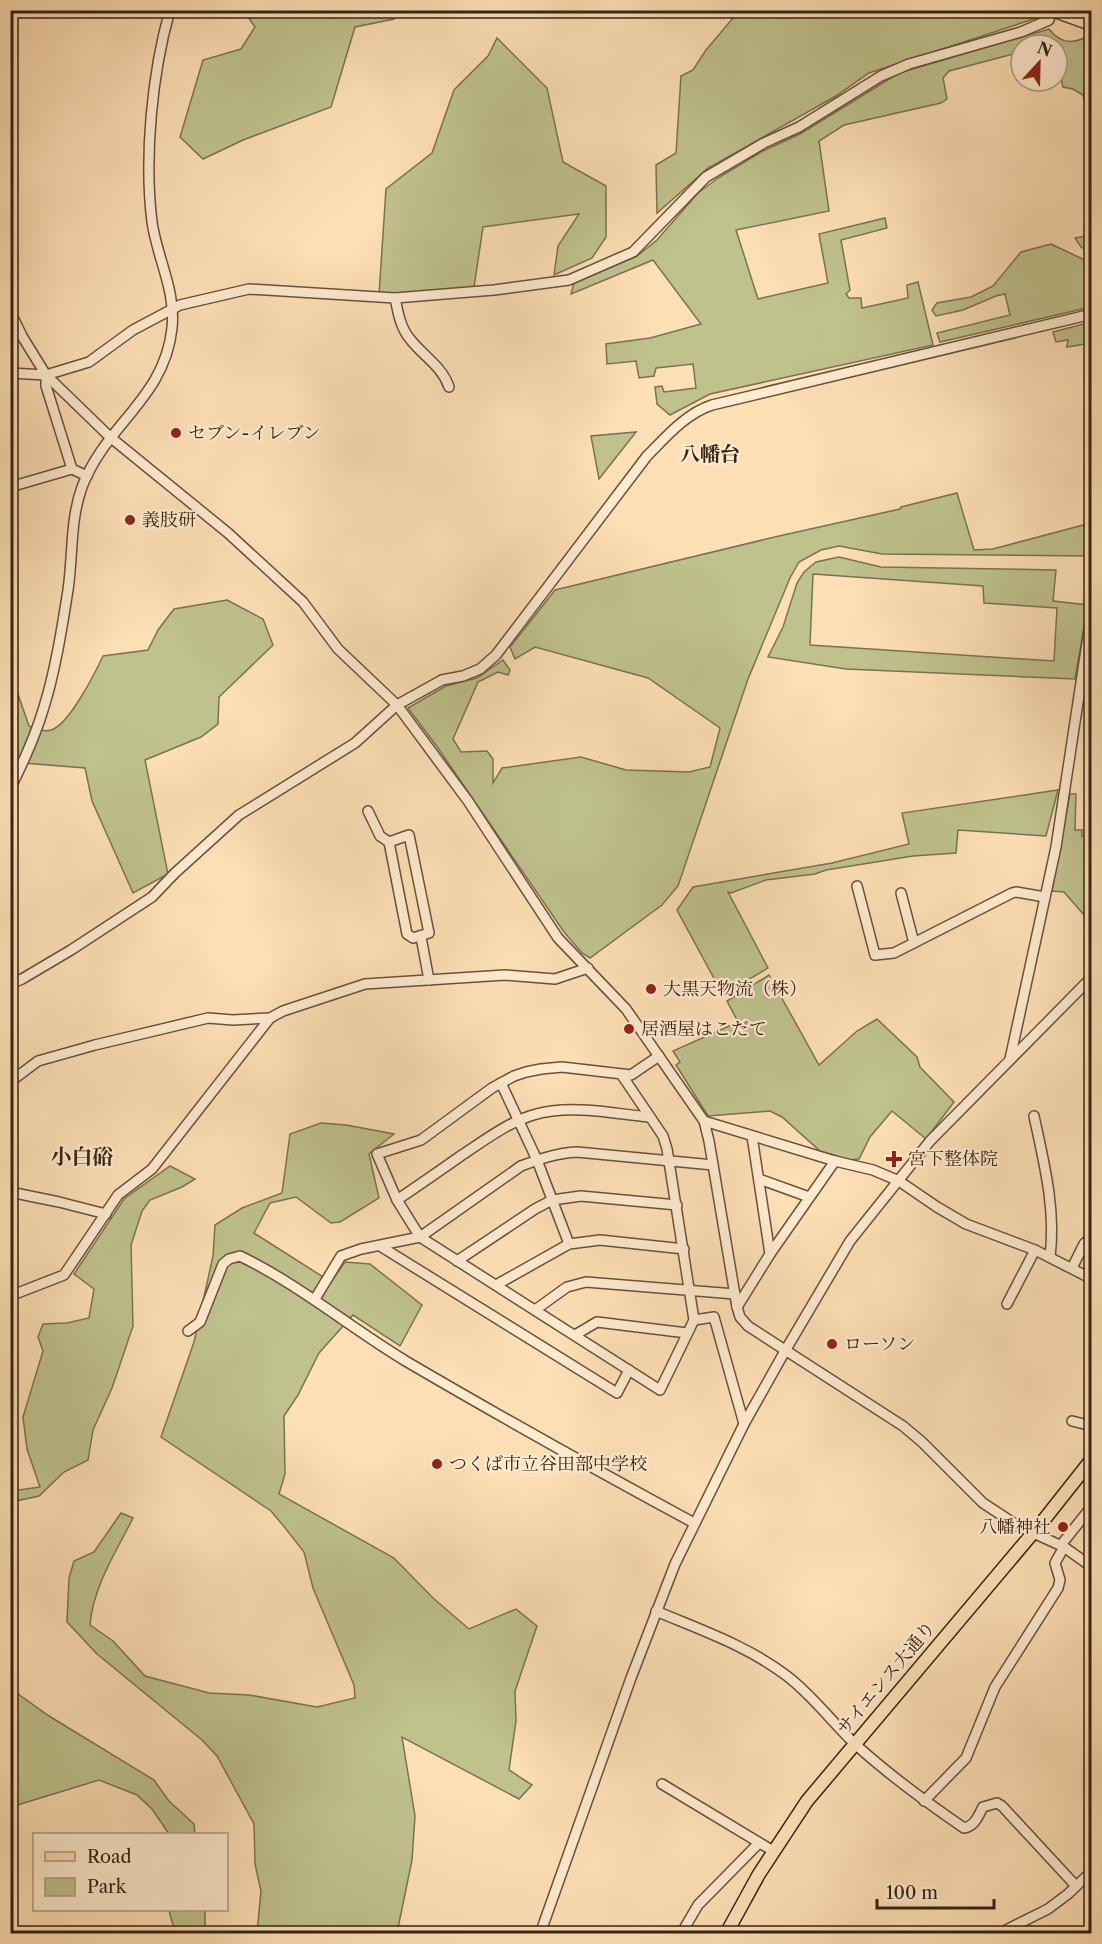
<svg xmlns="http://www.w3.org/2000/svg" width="1102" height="1944" font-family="'Libre Caslon Text','Noto Serif JP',serif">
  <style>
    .green { fill: #bfc28d; stroke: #7c7250; stroke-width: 1.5; fill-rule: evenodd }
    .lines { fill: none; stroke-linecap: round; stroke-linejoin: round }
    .minor-casing { stroke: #69513b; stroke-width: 12 }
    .major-casing { stroke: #382212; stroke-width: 15 }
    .minor { stroke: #feeacf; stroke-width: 9 }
    .major { stroke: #fddfb5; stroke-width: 12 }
    .poi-dot { fill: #8f2418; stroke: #feeacf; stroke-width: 2 }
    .labels { text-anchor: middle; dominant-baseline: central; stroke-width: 4.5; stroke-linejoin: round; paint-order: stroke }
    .poi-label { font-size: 18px; fill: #382212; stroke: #feeacf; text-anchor: start }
    .street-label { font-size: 18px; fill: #382212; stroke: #feeacf }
    .neighbourhood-label { font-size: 20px; font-weight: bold; fill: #382212; stroke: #feeacf }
    .quarter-label { font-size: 21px; font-weight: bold; fill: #382212; stroke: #feeacf }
  </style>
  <rect width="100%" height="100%" fill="#fddfb5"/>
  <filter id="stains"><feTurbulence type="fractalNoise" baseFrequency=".00333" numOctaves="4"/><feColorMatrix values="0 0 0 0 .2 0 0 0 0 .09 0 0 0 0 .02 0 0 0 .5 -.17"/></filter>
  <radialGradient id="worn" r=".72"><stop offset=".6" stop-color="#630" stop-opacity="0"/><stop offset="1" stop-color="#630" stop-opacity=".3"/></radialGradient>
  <g class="green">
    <path d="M 1039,10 L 1046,15 L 869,73 L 836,96 L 708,168 L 657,213 L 656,165 L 676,153 L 681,76 L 693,70 L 706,50 L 739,11 Z"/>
    <path d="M 244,11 L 398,11 L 394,19 L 355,27 L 331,107 L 243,140 L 203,159 L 180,137 L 203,60 L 241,49 L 255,27 Z"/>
    <path d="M 1049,29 C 1062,46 1075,43 1091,35 L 1091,133 L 1083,95 L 1073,89 L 1063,87 L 1057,64 L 1057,45 L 1021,45 L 1021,52 L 949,71 L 943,78 L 947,99 L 941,103 L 844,125 L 819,141 L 829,211 L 736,230 L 758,299 L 828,283 L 819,234 L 885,218 L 887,228 L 841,240 L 850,290 L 846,294 L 849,298 L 861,298 L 862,308 L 908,298 L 907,285 L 918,282 L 933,345 L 710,394 L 670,415 L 657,404 L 655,387 L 662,386 L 664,392 L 696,388 L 693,364 L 656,368 L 654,376 L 639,378 L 636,361 L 607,364 L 606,344 L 650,338 L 701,324 L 653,260 L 571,294 L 574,283 L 637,256 L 657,240 L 698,193 L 718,178 L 761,152 L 800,134 L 899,73 Z"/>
    <path d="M 497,38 L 547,88 L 563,162 L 606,186 L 606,237 L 592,258 L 554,275 L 558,246 L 579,214 L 483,227 L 474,287 L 379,295 L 386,189 L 432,153 L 454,90 L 488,56 Z"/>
    <path d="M 1091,235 L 1092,235 L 1091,253 L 1081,247 L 1075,238 Z"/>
    <path d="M 1051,244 L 1091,263 L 1091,307 L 940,342 L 937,333 L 1010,315 L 1005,294 L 996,296 L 963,310 L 936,316 L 932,310 L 937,303 L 971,297 L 993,286 L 1021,252 Z"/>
    <path d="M 1091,322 L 1091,343 L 1067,347 L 1068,340 L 1056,342 L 1053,332 Z"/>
    <path d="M 636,432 L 599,479 L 591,436 Z"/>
    <path d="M 1091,471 L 1092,554 L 1089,556 L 882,554 L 839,546 L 821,550 L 799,562 L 790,578 L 748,679 L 678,886 L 662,905 L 590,958 L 582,953 L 564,932 L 438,748 L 408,708 L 446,686 L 477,678 L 503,660 L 510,670 L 508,675 L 498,672 L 478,682 L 453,739 L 461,752 L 487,751 L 493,759 L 493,783 L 502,768 L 581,757 L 626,770 L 689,772 L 710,767 L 720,728 L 648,678 L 535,647 L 515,659 L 510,647 L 555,590 L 779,536 L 900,509 L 901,507 L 957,493 L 974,550 L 993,549 L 1087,524 L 1088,536 Z"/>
    <path d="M 839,557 L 881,567 L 1056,570 L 1053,601 L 1088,605 L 1075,679 L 846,669 L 768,657 L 783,627 L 797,583 L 804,572 L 816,562 ZM 813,574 L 983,586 L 984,603 L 1057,608 L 1054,661 L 810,645 Z"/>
    <path d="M 227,600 L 263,619 L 273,645 L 219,697 L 218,724 L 201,737 L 145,760 L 168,874 L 133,893 L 92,801 L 85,768 L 11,762 L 10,725 L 13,724 L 11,716 L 11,674 L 29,726 C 37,729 43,732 51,730 C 69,725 95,673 103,656 L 148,650 L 158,630 L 174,609 Z"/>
    <path d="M 1058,790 L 1046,836 L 958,830 L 956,853 L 913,856 L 826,870 L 815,874 L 766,880 L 731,893 L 728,892 L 768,968 L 723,995 L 677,910 L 693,887 L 832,863 L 909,844 L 902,813 Z"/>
    <path d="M 1070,794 L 1076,794 L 1075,830 L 1082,830 L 1082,836 L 1091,835 L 1091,923 L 1064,892 L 1052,891 Z"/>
    <path d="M 769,975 L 819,1065 L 857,1031 L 877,1019 L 917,1057 L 920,1067 L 954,1102 L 926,1139 L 892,1111 L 870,1137 L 859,1159 L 850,1160 L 820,1151 L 782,1117 L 770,1111 L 708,1116 L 676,1065 L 680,1062 L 673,1051 L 738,1022 L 727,1001 Z"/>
    <path d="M 321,1123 L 346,1125 L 394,1134 L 369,1154 L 379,1198 L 340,1222 L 331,1223 L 296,1197 L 270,1203 L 254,1233 L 331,1282 L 345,1262 L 370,1264 L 422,1305 L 400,1346 L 353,1315 L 319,1353 L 298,1395 L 284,1416 L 285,1474 L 279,1494 L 394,1558 L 433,1598 L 469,1629 L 516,1609 L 537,1626 L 515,1691 L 516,1721 L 509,1770 L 532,1785 L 519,1799 L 402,1737 L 415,1816 L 412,1860 L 397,1933 L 257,1933 L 261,1891 L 255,1864 L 254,1824 L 217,1756 L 202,1740 L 97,1654 L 67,1622 L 69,1578 L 74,1561 L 94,1552 L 121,1513 L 133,1518 C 116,1552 93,1587 90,1625 L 113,1641 L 145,1676 L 209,1693 L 249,1695 L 317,1707 L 355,1698 L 354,1685 L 313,1588 L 304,1552 L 286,1529 L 271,1511 L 161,1437 L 194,1342 L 213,1256 L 215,1225 L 242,1208 L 282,1193 L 290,1134 Z"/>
    <path d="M 170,1166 L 195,1179 L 182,1187 L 150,1200 L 142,1211 L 131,1245 L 133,1326 L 112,1388 L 93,1430 L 88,1460 L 64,1472 L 39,1496 L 11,1502 L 11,1486 L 19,1490 L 40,1487 L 27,1449 L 23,1417 L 43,1351 L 38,1337 L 43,1324 L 67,1323 L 89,1318 L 94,1289 L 74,1274 L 124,1199 Z"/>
    <path d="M 11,1689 L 49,1716 L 154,1780 L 169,1801 L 194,1824 L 195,1834 L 169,1834 L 152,1809 L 137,1795 L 99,1780 L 11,1807 Z"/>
    <path d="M 169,1910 L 205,1910 L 205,1933 C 176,1934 176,1940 169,1910 Z"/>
  </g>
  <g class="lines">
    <defs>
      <g id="minor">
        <path d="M 1048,10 L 1092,26"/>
        <path d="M 395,298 C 398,312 400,327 410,339 C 423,356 442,366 449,387"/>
        <path d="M 10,311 L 22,336 L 46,375 L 110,437 L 228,533 L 303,602 L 338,649 L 397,705 L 468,801 L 558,938 L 626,1009 L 704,1121 L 709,1141 L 737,1307 L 740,1317 L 748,1326 L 903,1426 L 922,1442 L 983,1503 L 1018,1526 L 1064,1547 L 1092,1567"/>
        <path d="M 10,373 L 46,375 L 89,362 L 133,330 L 180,305 L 249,289 L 395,298 L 494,290 L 569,280 L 633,252 L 706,177 L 764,143 L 799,127 L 881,76 L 909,64 L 1021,32 L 1049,20 L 1051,12"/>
        <path d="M 46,375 L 46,386 L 72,469"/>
        <path d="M 10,487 L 72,469 L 87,476"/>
        <path d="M 10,789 C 23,763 35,737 43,710 C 55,673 62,628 68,590 C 73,556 70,520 82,487 C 105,425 165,398 172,328 C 176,290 157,258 152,222 C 144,157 152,73 170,10"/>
        <path d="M 368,811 L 380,836 L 389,842"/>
        <path d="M 409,835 L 429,933 L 413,938 L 407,934 L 389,842 Z"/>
        <path d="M 857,886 L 875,955 L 894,953 L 1012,893 L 1016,892 L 1045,897"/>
        <path d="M 901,893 L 914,943"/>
        <path d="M 421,937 L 429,980"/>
        <path d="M 10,984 L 22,979 L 71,950 L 152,897 L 175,873 L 239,815 L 355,743 L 397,705 L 442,680 L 463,676 L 480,669 L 496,655 L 647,456 C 666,437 685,414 712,405 L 1092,314"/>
        <path d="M 1010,1059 L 1056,847 L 1092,610"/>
        <path d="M 621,1074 L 663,1136 L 667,1149 L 694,1320 L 660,1390 L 420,1237 L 397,1200 L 377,1154 L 421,1140 L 492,1088 L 514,1076 L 526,1072 L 541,1069 L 562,1067 L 631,1075 L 659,1056"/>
        <path d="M 10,1082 L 38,1061 L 95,1045 L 208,1018 L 233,1020 L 270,1018 L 283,1011 L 365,984 L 505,975 L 555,979 L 588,968"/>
        <path d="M 501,1083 L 537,1160 L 569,1244"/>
        <path d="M 1034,1116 C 1044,1163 1056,1209 1050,1257"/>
        <path d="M 704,1121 L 835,1161 L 873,1170 L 899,1181 L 937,1207 L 966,1224 L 1035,1250 L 1092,1279"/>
        <path d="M 752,1136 L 770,1254"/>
        <path d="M 759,1179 L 809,1197"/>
        <path d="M 10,1192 L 59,1202 L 106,1214"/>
        <path d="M 397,1200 C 419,1185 441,1170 462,1155 C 491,1136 517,1115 552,1111 C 584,1107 617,1114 649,1117"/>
        <path d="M 380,1246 L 617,1393 L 629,1370"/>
        <path d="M 457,1261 L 535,1209 L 552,1200 L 581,1196 L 677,1205"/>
        <path d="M 1072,1268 L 1084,1244 L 1092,1236"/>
        <path d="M 496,1285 L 569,1244 L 600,1240 L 684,1249"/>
        <path d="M 10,1296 L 64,1275 L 118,1195 L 152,1169 L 270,1018"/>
        <path d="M 315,1299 L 341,1256 L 361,1249 L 420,1237 L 521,1166 C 540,1159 557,1153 577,1152 L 713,1165"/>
        <path d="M 1007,1304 L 1035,1250"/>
        <path d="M 737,1307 L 770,1254 L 835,1161"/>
        <path d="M 535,1310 L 567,1287 L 586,1282 L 735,1294"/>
        <path d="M 694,1320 L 714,1317 L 744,1424"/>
        <path d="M 188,1331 L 200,1322 L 223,1264 L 229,1259 L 240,1256 C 300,1285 352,1329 409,1363 C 503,1418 598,1471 694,1523"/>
        <path d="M 575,1335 L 597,1322 L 687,1333"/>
        <path d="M 1072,1421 L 1092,1426"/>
        <path d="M 1061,1545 L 1092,1506"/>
        <path d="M 656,1611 C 701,1630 748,1646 787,1676 C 812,1695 832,1722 855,1744 C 889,1775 926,1802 964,1828 C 975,1826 978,1816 983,1807 L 997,1803 L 1002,1806 L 1076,1886"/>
        <path d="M 662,1784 L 773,1851"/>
        <path d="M 924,1801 L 966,1758 L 995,1687 L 1058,1588 L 1060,1580 L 1055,1563 L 1064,1547"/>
        <path d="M 540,1934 L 631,1678 L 675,1564 L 744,1424 L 785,1351 L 850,1241 L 930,1141 L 1092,977"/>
        <path d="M 681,1934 L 698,1905 L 758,1844"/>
        <path d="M 998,1934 L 1048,1909 L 1068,1894 L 1092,1871"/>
      </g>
      <path id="major" d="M 726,1934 L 759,1874 L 807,1801 L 1043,1521 L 1092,1459"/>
    </defs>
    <use href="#minor" class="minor-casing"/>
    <use href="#major" class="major-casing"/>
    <use href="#minor" class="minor"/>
    <use href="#major" class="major"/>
  </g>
  <g class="poi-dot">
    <circle cx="176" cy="433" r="6"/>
    <circle cx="130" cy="520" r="6"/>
    <circle cx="651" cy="989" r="6"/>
    <circle cx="629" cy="1029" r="6"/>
    <path d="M891 1150h6v6h6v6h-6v6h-6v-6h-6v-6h6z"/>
    <circle cx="832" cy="1344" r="6"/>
    <circle cx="437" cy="1464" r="6"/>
    <circle cx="1063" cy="1527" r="6"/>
  </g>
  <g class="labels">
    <g class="poi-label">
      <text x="188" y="433">セブン-イレブン</text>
      <text x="142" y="520">義肢研</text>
      <text x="663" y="989">大黒天物流（株）</text>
      <text x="641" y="1029">居酒屋はこだて</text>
      <text x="908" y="1159">宮下整体院</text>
      <text x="844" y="1344">ローソン</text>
      <text x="449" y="1464">つくば市立谷田部中学校</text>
      <text x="1051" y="1527" text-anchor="end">八幡神社</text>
    </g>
    <g class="street-label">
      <text transform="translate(886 1678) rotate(-50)">サイエンス大通り</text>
    </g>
    <g class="neighbourhood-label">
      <text x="710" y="454">八幡台</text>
    </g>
    <g class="quarter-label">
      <text x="82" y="1156">小白硲</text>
    </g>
  </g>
  <rect width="1102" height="1944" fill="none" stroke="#fddfb5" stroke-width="36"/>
  <rect x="12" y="12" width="1078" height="1920" fill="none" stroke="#382212" stroke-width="3"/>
  <rect x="18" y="18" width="1066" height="1908" fill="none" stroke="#382212" stroke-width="1.5"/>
  <rect x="33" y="1833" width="195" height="78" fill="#feeacf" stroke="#af9a83" stroke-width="1.5"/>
  <rect x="45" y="1852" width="30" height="9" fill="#fddfb5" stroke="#af9a83" stroke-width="1.5"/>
  <text x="87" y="1863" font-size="18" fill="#382212">Road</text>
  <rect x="45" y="1878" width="30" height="18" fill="#bfc28d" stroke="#af9a83" stroke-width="1.5"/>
  <text x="87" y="1893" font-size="18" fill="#382212">Park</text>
  <g transform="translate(1039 63) rotate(22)"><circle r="28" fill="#feeacf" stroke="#af9a83" stroke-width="1.5"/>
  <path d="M0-4.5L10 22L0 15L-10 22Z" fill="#8f2418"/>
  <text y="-9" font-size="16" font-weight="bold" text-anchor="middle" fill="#382212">N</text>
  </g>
  <path d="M877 1899v9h117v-9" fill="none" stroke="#382212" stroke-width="3"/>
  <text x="886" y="1899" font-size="18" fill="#382212" stroke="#feeacf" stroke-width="4.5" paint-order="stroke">100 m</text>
  <rect width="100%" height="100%" filter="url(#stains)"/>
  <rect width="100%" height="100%" fill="url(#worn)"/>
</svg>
